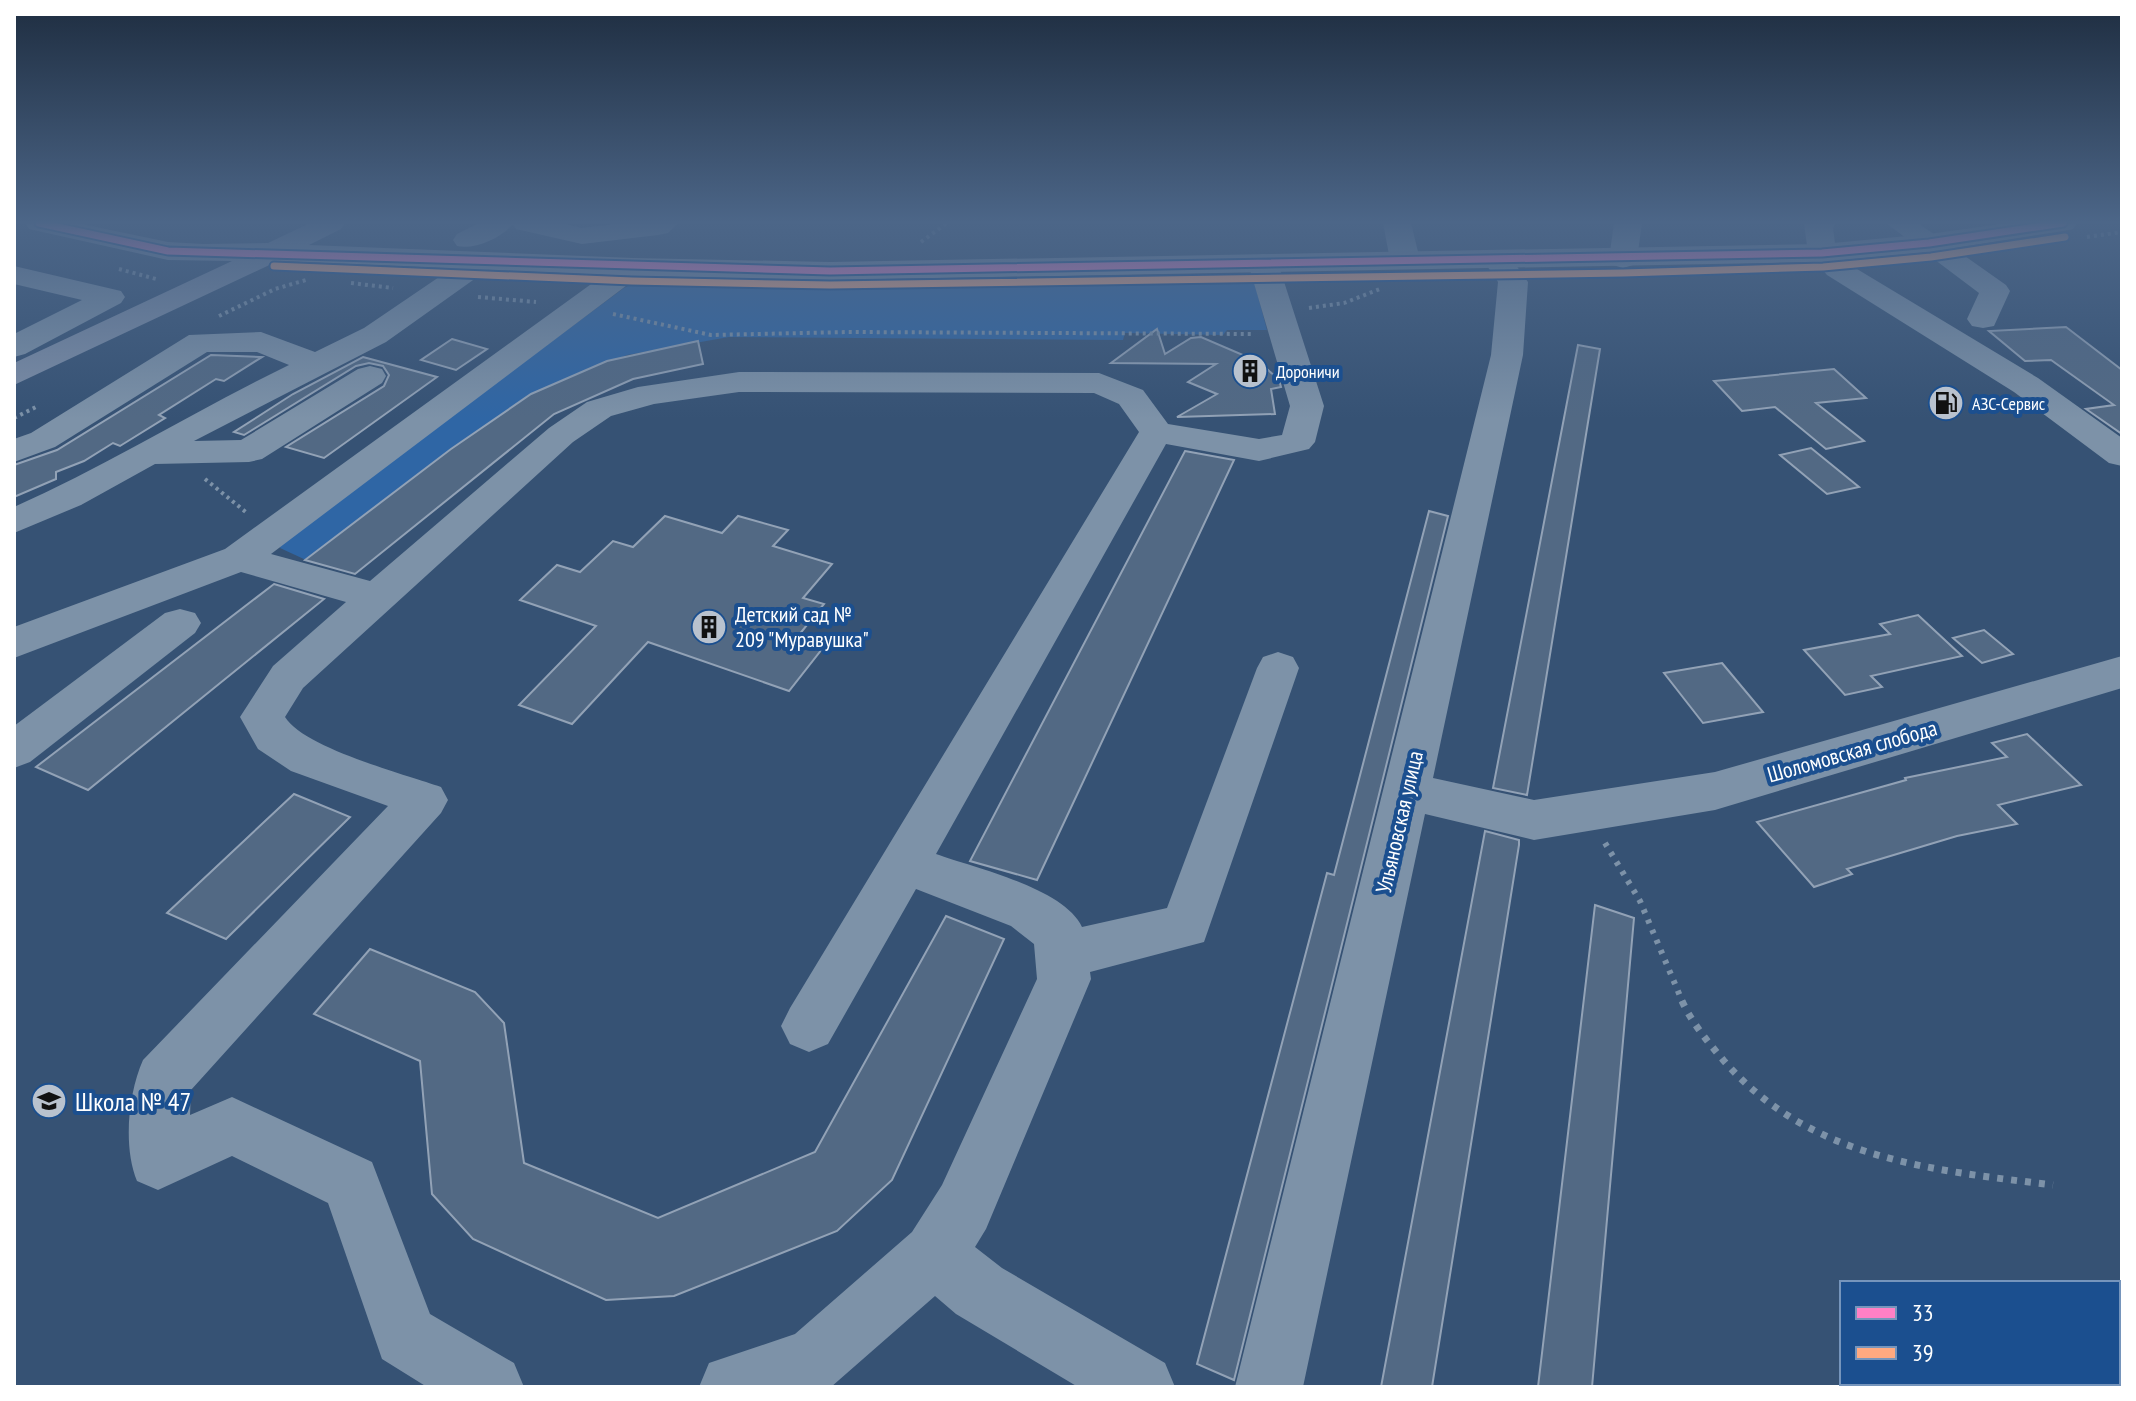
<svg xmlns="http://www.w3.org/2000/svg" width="2136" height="1401" font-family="'PT Sans Narrow',sans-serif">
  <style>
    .green { fill: #2f66a5 }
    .building { fill: #526984; stroke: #92a2b6; stroke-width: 2 }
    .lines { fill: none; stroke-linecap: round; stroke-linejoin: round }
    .path-far2 { stroke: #7d92a8; stroke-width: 4; stroke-dasharray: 3 4; stroke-linecap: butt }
    .path-far1 { stroke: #7d92a8; stroke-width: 6; stroke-dasharray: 4 7; stroke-linecap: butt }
    .path { stroke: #7d92a8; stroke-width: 7; stroke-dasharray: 6 8; stroke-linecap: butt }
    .minor { fill: #7d92a8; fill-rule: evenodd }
    .major { fill: #7d8ea7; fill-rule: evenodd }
    .bus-1-casing { stroke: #1b4f8f; stroke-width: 11 }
    .bus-2-casing { stroke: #1b4f8f; stroke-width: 11 }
    .bus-1 { stroke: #ff80c5; stroke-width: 7 }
    .bus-2 { stroke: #ffa980; stroke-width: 7 }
    .labels { text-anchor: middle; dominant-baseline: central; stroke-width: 8; stroke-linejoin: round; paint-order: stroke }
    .far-poi-label { font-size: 18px; fill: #fff; stroke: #1b4f8f; text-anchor: start }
    .poi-label { font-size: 22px; fill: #fff; stroke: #1b4f8f; text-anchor: start }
    .street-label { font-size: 22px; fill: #fff; stroke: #1b4f8f }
    .near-poi-label { font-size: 26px; fill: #fff; stroke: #1b4f8f; text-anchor: start }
  </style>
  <rect width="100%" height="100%" fill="#365274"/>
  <path class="green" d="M 1252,274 L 1267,330 L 1227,330 L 1223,335 L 1125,333 L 1123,340 L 729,337 L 627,355 L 531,394 L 451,449 L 306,560 L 280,548 L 282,541 L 624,288 L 648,277 L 946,280 Z"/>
  <g class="building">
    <path d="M 2066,327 L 2122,370 L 2122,434 L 2086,409 L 2114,405 L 2051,360 L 2025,361 L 1989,331 Z"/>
    <path d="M 1157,329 L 1165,354 L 1191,338 L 1201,337 L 1245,356 L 1252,355 L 1279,380 L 1281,387 L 1271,389 L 1275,414 L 1177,417 L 1217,394 L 1188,382 L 1216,364 L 1111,363 Z"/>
    <path d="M 452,339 L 487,349 L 456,370 L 421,360 Z"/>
    <path d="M 698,341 L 703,364 L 633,379 L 554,414 L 355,574 L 305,560 L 451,449 L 531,394 L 607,361 Z"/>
    <path d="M 1578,345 L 1600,349 L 1527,795 L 1493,788 Z"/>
    <path d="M 211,355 L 262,357 L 224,381 L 216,379 L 159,415 L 165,418 L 120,446 L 113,443 L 84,461 L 56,472 L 56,479 L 14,497 L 14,465 L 57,450 Z"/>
    <path d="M 363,357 L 437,377 L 324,458 L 286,447 L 384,386 L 389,375 L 383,366 L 369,363 L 356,366 L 244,435 L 234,432 L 293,394 Z"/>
    <path d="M 1834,369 L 1866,398 L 1816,403 L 1864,441 L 1826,449 L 1775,407 L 1742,411 L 1714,381 Z"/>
    <path d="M 1811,448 L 1859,487 L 1827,494 L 1780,455 Z"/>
    <path d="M 1185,451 L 1234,460 L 1037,880 L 970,861 Z"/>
    <path d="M 1429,511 L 1448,516 L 1234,1380 L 1197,1364 L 1327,873 L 1334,875 Z"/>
    <path d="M 665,516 L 722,533 L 738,516 L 788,530 L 773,546 L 832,564 L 803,598 L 824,604 L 794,641 L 822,649 L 789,691 L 648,642 L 572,724 L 519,705 L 596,626 L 520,600 L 557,565 L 580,572 L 613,541 L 633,547 Z"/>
    <path d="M 274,584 L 324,599 L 88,790 L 36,767 Z"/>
    <path d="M 1918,615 L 1962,656 L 1871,676 L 1882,687 L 1845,695 L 1804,650 L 1890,634 L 1880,624 Z"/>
    <path d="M 1984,630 L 2013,654 L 1982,663 L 1953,638 Z"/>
    <path d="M 1722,663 L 1763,712 L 1703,723 L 1664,673 Z"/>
    <path d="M 2027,734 L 2081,785 L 1998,805 L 2017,824 L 1957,836 L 1847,869 L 1852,874 L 1814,887 L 1757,822 L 1906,780 L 1905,778 L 2007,757 L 1992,743 Z"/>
    <path d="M 294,794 L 350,817 L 226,939 L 167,913 Z"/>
    <path d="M 1485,831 L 1519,840 L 1519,845 L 1432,1387 L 1381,1387 Z"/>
    <path d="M 1595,905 L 1634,918 L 1592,1387 L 1538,1387 Z"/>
    <path d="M 946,916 L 1004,939 L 892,1180 L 837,1231 L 674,1296 L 606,1300 L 473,1239 L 432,1194 L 420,1061 L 314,1014 L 370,949 L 475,992 L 504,1023 L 524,1163 L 658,1218 L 815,1152 Z"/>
  </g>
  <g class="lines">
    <g class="path-far2">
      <path d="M 2087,237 L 2122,232"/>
      <path d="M 921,242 L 947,223"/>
      <path d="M 119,269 L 156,279"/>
      <path d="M 351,283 L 393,288"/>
      <path d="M 478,297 L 536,302"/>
      <path d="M 1309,308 L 1344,303 L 1380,289"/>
      <path d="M 613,314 L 711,335 L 848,332 L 1253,334"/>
      <path d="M 219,316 L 275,289 L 306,280"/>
      <path d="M 14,418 L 38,406"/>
      <path d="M 205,479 L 247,513"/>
    </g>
    <path class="path-far1" d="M 1605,843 L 1640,901 L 1683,1003"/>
    <path class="path" d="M 1682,1001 C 1692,1023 1708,1042 1724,1061 C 1810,1159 1930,1170 2053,1185"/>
    <g class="minor">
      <path d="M 479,223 L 561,223 L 582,228 L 623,223 L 678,223 L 668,233 L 658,235 L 582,244 L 516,229 L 513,224 C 501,238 475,250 457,246 L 453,240 L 457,234 Z"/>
      <path d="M 1383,223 L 1411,223 L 1420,260 L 1415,266 L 1405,269 L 1395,266 L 1390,260 Z"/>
      <path d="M 1614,223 L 1642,223 L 1637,259 L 1633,265 L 1623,268 L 1613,265 L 1609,259 Z"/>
      <path d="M 1804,223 L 1836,223 L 1833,228 L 1836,251 L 1847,263 L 2038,378 L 2122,438 L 2122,466 L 2109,463 L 2014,392 L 1827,275 L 1808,253 Z"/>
      <path d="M 1886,223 L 1918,223 L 2006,285 L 2010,291 L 1994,326 L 1983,328 L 1972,326 L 1967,319 L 1979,293 Z"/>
      <path d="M 1498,251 L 1508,254 L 1528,282 L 1523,355 L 1433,778 L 1534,800 L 1715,772 L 2122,656 L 2122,688 L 1715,810 L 1534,840 L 1425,814 L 1303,1387 L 1235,1387 L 1491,355 L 1498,282 L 1483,260 L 1488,254 Z"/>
      <path d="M 480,253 L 490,256 L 495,262 L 490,268 L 386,342 L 194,441 L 241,440 L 358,369 L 370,366 L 382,369 L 386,376 L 382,383 L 262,459 L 249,462 L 155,464 L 81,505 L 14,533 L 14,507 C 108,465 196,410 289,365 L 257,352 L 207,352 L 55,447 L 14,462 L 14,439 L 31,433 L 189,335 L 261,332 L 315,352 L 364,328 L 470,256 Z"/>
      <path d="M 1263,254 L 1273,257 L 1278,263 L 1324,406 L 1315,442 L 1309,449 L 1259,461 L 1166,444 L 936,854 C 975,868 1064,888 1082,927 L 1167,908 L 1257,668 L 1263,657 L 1278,652 L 1293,657 L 1299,668 L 1204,942 L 1090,972 L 1091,979 L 986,1229 L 975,1247 L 1002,1268 L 1165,1363 L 1175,1387 L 1078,1387 L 956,1314 L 935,1296 L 831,1387 L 699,1387 L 709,1363 L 795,1334 L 912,1232 L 942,1185 L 1037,979 L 1034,944 L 1011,926 L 916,889 L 828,1044 L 809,1052 L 790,1044 L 781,1026 L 790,1008 L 1139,432 L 1119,404 L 1094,393 L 739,392 L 654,404 L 611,416 L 573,442 L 303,688 L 285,717 C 304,748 404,774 441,787 L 448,800 L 441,813 L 191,1090 L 190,1115 L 232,1097 L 372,1162 L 430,1314 L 514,1363 L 524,1387 L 427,1387 L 382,1359 L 328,1203 L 232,1156 L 158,1190 L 137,1181 C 123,1147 128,1094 143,1060 L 388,806 L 291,771 L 258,749 L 240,717 L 273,666 L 346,602 L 241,572 L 14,658 L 14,627 L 225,549 L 623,261 L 633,258 L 643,261 L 648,267 L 643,273 L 271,554 L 370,581 L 549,428 L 587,402 L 638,387 L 739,372 L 1099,373 L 1143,390 L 1168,424 L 1259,439 L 1282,435 L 1290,406 L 1248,263 L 1253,257 Z"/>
      <path d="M 14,266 L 121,291 L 125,297 L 121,303 L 25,354 L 14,357 L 14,334 L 82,300 L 14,284 Z"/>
      <path d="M 180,609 L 195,613 L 201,623 L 195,633 L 30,762 L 14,768 L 14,726 L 165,613 Z"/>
    </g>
    <path class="major" d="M 25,223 L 77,223 L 168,242 L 203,244 L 268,243 L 310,223 L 345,223 L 341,229 L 309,245 L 633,258 L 830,262 L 1822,244 L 1929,234 L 2008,223 L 2077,223 L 2073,229 L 2063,231 L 1929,252 L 1822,262 L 830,280 L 633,276 L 278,261 L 14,385 L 14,363 L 232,261 L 168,260 L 29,229 Z"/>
    <defs>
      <path id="bus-1" d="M 39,223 L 168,251 L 830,271 L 1822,253 L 1929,243 L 2063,223"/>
      <path id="bus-2" d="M 274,266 L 632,281 L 830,285 L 1623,273 L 1823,267 L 1931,257 L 2065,237"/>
    </defs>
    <use href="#bus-1" class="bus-1-casing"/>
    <use href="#bus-2" class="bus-2-casing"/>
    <use href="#bus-1" class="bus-1"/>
    <use href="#bus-2" class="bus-2"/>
  </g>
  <linearGradient id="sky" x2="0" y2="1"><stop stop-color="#1e2d40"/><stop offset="0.53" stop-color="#4c6688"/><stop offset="1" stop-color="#4c6688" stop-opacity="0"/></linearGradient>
  <rect width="2136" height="419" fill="url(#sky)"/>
  <defs>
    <symbol id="building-disc" viewBox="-11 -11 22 22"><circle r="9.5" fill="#b9c2ce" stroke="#1b4f8f"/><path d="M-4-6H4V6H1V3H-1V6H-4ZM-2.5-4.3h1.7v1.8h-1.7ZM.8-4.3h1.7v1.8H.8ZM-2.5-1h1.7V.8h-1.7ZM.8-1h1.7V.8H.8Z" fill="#111"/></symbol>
    <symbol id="fuel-disc" viewBox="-11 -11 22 22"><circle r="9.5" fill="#b9c2ce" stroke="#1b4f8f"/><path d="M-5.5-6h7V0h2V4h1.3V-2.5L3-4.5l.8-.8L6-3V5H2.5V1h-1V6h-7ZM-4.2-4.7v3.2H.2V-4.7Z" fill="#111"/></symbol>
    <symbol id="school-disc" viewBox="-11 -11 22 22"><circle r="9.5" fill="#b9c2ce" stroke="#1b4f8f"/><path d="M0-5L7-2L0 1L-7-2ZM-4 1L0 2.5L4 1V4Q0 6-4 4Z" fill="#111"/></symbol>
  </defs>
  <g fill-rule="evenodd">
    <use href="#building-disc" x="1230" y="351" width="40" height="40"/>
    <use href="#fuel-disc" x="1926" y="383" width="40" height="40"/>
    <use href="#building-disc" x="689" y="607" width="40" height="40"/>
    <use href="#school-disc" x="29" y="1081" width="40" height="40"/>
  </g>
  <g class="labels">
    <g class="far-poi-label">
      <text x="1276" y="371">Дороничи</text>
      <text x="1972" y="403">АЗС-Сервис</text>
    </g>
    <g class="poi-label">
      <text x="735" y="614">Детский сад №<tspan x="735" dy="25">209 "Муравушка"</tspan></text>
    </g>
    <g class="street-label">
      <text transform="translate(1852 751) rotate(-16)">Шоломовская слобода</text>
      <text transform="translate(1399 822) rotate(-77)">Ульяновская улица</text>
    </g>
    <g class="near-poi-label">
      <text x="75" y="1101">Школа № 47</text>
    </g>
  </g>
  <rect width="2136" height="1401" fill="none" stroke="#ffffff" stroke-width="32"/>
  <rect x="1840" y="1281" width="280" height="104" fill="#1b4f8f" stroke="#7695bc" stroke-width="2"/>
  <rect x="1856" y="1307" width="40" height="12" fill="#ff80c5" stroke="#7695bc" stroke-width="2"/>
  <text x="1912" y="1321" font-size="24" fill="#ffffff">33</text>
  <rect x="1856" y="1347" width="40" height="12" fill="#ffa980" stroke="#7695bc" stroke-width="2"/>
  <text x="1912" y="1361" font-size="24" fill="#ffffff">39</text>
</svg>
